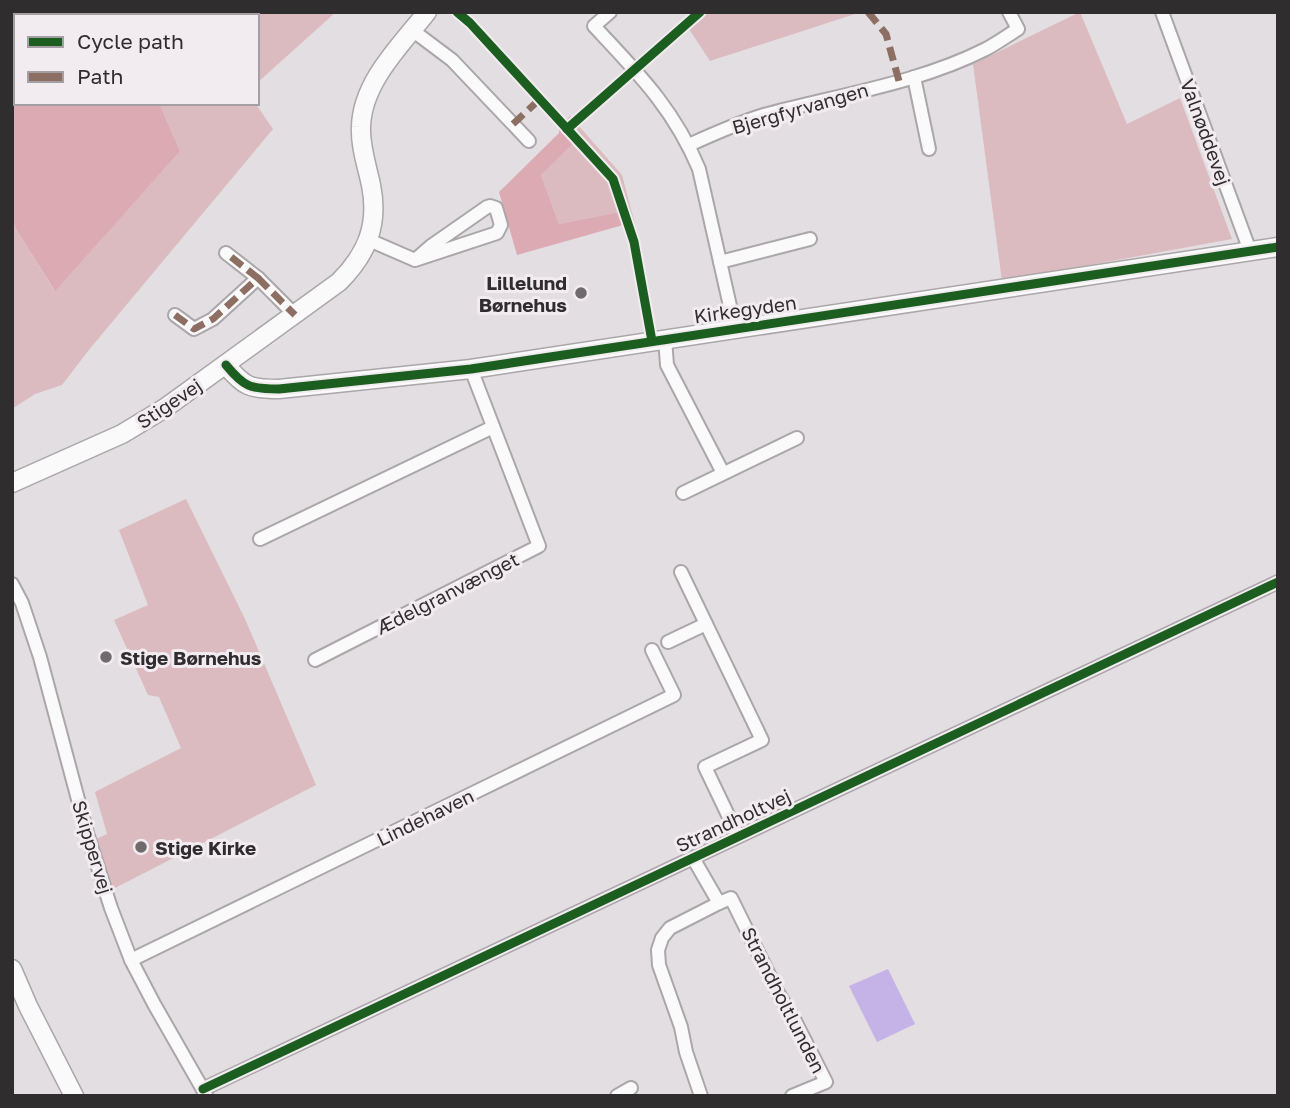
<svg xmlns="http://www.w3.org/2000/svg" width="1290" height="1108" font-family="'Golos Text',sans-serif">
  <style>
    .green { fill: #dbbbbf }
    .forest { fill: #dbaab3 }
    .water { fill: #c5b3e7 }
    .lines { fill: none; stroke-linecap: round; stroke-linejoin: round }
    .street-casing { stroke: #aaa6a9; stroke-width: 16 }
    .secondary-casing { stroke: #aaa6a9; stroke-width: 21 }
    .street { stroke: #fbfafa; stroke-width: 12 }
    .secondary { stroke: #fbfafa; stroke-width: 18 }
    .quiet { stroke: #8d6e63; stroke-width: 7; stroke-dasharray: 14 7; stroke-linecap: butt }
    .cycleway-casing { stroke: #f2ebf0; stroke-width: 13 }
    .cycleway { stroke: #1b5e20; stroke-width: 9 }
    .poi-dot { fill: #6f6b6d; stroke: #f2ebf0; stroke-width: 2.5 }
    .labels { text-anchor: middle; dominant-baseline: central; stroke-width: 6; stroke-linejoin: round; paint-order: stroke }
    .street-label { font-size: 19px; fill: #302d2f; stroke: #f2ebf0 }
    .poi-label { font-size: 19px; font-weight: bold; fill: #302d2f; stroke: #f2ebf0; text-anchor: start }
  </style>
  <rect width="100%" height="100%" fill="#e3dee1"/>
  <g class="green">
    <path d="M 42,12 L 336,12 L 257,83 L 257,16 L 52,16 Z"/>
    <path d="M 703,12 L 861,12 L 710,61 L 687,26 Z"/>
    <path d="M 1080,12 L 1127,124 L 1180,98 L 1232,239 L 1002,281 L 973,64 Z"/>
    <path d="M 159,103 L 255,103 L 273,129 L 88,351 L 62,385 L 35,394 L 12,409 L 12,216 L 16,229 L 54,290 L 180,151 Z"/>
    <path d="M 570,116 L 622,175 L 635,224 L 623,225 L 619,212 L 559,224 L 541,175 L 573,144 L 559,128 Z"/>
    <path d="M 186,499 L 245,619 L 316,785 L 113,889 L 96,839 L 107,834 L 95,792 L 181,748 L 159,697 L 148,695 L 114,620 L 148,605 L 119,530 Z"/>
  </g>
  <g class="forest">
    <path d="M 12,12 L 42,12 L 52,16 L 16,16 L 16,103 L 159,103 L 180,151 L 55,291 L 16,229 L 12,216 Z"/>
    <path d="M 559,128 L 573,144 L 541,175 L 559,224 L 619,212 L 623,225 L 517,255 L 499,192 L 559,133 Z"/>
  </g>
  <path class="water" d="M 888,969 L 915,1024 L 877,1042 L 849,986 Z"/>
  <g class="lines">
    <defs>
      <g id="street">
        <path d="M 610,12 L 594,26 C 638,73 674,109 699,169 L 735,328"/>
        <path d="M 1162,12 L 1250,251"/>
        <path d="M 412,30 L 452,60 L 529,141"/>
        <path d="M 914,77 L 929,149"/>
        <path d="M 689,145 C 713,134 738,123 764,115 C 837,95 917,84 986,49 C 997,43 1007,36 1018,29 L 1009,12"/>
        <path d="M 369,240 L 415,260 L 497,233 L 501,225 L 496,208 L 490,206 L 487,207 L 431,246 L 415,260"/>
        <path d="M 720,262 L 810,239"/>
        <path d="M 258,278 L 295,315"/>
        <path d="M 175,315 L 194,329 L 213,319 L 258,278 L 226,253"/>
        <path d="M 665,339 L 667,365 L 723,473"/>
        <path d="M 683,493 L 797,438"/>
        <path d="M 260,539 L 493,427"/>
        <path d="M 681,572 L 762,740 L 705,767 L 738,836"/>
        <path d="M 12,584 L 22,603 L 40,657 L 87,833 L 111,908 L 131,960 L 154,1004 L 206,1095"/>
        <path d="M 668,642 L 706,624"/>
        <path d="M 315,660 L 539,546 L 471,369"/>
        <path d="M 693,858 L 719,903"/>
        <path d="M 131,960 L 674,695 L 652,650"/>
        <path d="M 203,1089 L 1278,582"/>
        <path d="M 617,1096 L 631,1088"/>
        <path d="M 701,1096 L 686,1052 L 681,1027 L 659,965 L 658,950 L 662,938 L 670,928 L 719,903 L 731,898 L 778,993 L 795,1021 L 826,1082 L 792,1096"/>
      </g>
      <g id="secondary">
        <path d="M 226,365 C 244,387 250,389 279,389 L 471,369 L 1278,247"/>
        <path d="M 12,483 L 122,434 L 165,408 L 339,282 C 367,254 379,225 371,185 C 367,166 360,146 361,127 C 362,82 401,45 427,12"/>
        <path d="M 12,969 L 28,1006 L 74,1096"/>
      </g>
    </defs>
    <use href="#street" class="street-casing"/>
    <use href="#secondary" class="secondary-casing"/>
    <use href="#street" class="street"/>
    <use href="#secondary" class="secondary"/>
    <g class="quiet">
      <path d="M 868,12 L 886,34 L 899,81"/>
      <path d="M 513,124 L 540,99"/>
      <path d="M 258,278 L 295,315"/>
      <path d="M 175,315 L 194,329 L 213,319 L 258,278 L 226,253"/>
    </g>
    <defs>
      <g id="cycleway">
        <path d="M 457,12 L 470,23 L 613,179 L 634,242 L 652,341"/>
        <path d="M 567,129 L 700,12"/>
        <path d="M 226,365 C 244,387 250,389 279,389 L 471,369 L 1278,247"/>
        <path d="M 203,1089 L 1278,582"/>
      </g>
    </defs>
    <use href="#cycleway" class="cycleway-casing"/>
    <use href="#cycleway" class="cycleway"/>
  </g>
  <g class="poi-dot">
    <circle cx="581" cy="293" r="7"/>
    <circle cx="106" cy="657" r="7"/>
    <circle cx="141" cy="847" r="7"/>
  </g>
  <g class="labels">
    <g class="street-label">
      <text transform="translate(800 108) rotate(-16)">Bjergfyrvangen</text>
      <text transform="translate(1206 132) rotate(70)">Valnøddevej</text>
      <text transform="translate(745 309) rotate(-8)">Kirkegyden</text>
      <text transform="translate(169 403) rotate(-34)">Stigevej</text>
      <text transform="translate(447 593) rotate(-27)">Ædelgranvænget</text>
      <text transform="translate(425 817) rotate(-26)">Lindehaven</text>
      <text transform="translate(733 820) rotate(-25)">Strandholtvej</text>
      <text transform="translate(93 847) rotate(73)">Skippervej</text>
      <text transform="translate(784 1000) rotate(63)">Strandholtlunden</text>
    </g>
    <g class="poi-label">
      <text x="567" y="282" text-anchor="end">Lillelund<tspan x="567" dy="22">Børnehus</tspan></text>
      <text x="120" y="657">Stige Børnehus</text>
      <text x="155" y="847">Stige Kirke</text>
    </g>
  </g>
  <rect width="1290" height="1108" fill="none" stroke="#302d2f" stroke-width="28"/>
  <rect x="14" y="14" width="245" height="91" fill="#f2ebf0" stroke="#a49fa3" stroke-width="2"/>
  <rect x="28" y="37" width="35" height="10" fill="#1b5e20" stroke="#a49fa3" stroke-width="2"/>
  <text x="77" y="49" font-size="21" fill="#302d2f">Cycle path</text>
  <rect x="28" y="72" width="35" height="10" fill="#8d6e63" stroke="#a49fa3" stroke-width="2"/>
  <text x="77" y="84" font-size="21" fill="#302d2f">Path</text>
</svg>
